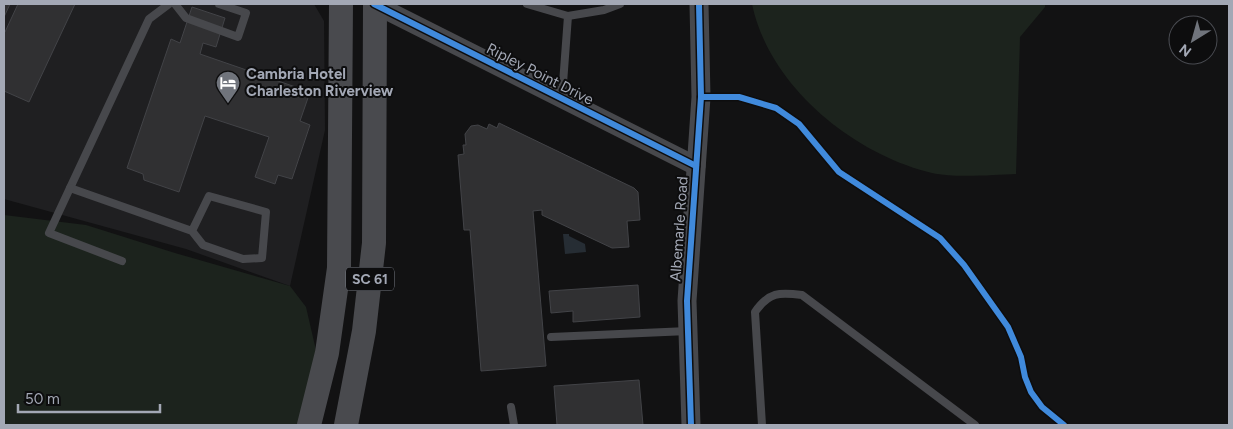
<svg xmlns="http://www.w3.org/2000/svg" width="1233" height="429" font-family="Figtree,sans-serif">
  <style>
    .built { fill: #1f1f21 }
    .green { fill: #1c231d }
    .water { fill: #262d34 }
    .building { fill: #303032; stroke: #424347 }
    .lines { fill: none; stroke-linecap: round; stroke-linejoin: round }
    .service { stroke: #47484c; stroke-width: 8 }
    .tertiary { stroke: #47484c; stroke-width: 19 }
    .primary { stroke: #494a4e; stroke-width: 24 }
    .cycleway-casing { stroke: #0d0d0e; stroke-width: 9 }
    .cycleway { stroke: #408adc; stroke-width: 6 }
    .labels { text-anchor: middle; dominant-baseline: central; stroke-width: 4; stroke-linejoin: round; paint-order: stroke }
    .shield { fill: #0d0d0e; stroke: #767a83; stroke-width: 1 }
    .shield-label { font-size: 14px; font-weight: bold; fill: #a3a8b5 }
    .poi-label { font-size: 15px; font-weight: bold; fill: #a3a8b5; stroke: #0d0d0e; text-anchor: start }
    .street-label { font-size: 15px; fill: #a3a8b5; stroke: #0d0d0e }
  </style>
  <rect width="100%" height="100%" fill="#121213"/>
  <path class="built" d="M 4,4 L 314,4 L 324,21 L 325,130 L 290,286 L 186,249 L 4,199 Z"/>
  <g class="green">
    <path d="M 752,4 L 1045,4 L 1045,7 L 1020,37 L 1016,174 C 993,175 954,178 932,173 C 853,154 769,86 752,4 Z"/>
    <path d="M 4,215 L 86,225 L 175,253 L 290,286 L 306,307 L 318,359 L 314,425 L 4,425 Z"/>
  </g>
  <path class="water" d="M 563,234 L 569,234 L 569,236 L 585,244 L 586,252 L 565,254 Z"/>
  <g class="building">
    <path d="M 4,4 L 10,4 L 4,17 Z"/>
    <path d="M 18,4 L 75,4 L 29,102 L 4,91 L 4,32 L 5,32 Z"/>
    <path d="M 192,7 L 225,18 L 216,47 L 203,43 L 200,54 L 310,92 L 300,121 L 310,125 L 292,179 L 278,175 L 275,184 L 255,177 L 269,137 L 205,116 L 179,192 L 144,180 L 143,174 L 127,168 L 171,39 L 180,43 Z"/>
    <path d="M 499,123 L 634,188 L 638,192 L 640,220 L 627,221 L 629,247 L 612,248 L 542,215 L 542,210 L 533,211 L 546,366 L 481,371 L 470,230 L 464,230 L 458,155 L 464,154 L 463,145 L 466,145 L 465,134 L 471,126 L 478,125 L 487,129 L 489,124 L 497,128 Z"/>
    <path d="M 638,285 L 640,317 L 573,322 L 573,311 L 551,313 L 549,291 Z"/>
    <path d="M 639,380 L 643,425 L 557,425 L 554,386 Z"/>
  </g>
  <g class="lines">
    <g class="service">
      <path d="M 169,4 L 149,19 L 70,188 L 192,231 L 203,245 L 243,259 L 262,258 L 266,212 L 209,196 L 192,231"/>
      <path d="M 175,4 L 186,18 L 238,37 L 246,13 L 219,4"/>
      <path d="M 527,4 L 568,16 L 562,97"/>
      <path d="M 568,16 L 604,10 L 620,4"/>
      <path d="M 70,188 L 49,233 L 122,261"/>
      <path d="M 551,337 L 688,331"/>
      <path d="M 511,407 L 514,425"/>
      <path d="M 762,425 L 755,312 C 769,292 779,292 802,295 L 975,425"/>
    </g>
    <g class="tertiary">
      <path d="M 374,4 L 696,166"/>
      <path d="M 691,425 L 687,301 L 701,97 L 699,4"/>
    </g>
    <g class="primary">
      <path d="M 309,425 L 327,353 L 339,268 L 341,4"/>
      <path d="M 346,425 L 364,331 L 374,243 L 375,4"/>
    </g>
    <defs>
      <g id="cycleway">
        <path d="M 374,4 L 696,166"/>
        <path d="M 701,97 L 739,97 L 776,108 L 799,124 L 839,172 L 940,238 L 964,265 L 1008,327 L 1021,357 L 1025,377 L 1031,392 L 1042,407 L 1064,425"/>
        <path d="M 691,425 L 687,301 L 701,97 L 699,4"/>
      </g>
    </defs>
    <use href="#cycleway" class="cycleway-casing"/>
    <use href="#cycleway" class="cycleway"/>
  </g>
  <defs>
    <symbol id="hotel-pin" viewBox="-11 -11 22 30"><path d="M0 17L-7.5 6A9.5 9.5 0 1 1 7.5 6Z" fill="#70747c" stroke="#0d0d0e"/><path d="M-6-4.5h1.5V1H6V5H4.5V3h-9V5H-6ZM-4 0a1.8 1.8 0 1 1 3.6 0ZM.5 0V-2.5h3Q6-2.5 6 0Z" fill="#fff"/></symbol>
  </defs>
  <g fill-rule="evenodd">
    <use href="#hotel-pin" x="214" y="69" width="28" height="38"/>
  </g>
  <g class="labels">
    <rect class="shield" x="346" y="267.5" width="48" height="23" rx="4"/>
    <g class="shield-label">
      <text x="370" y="279">SC 61</text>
    </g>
    <g class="poi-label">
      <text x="246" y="74">Cambria Hotel<tspan x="246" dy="17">Charleston Riverview</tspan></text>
    </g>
    <g class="street-label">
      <text transform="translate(540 74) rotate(27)">Ripley Point Drive</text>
      <text transform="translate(679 229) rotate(-86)">Albemarle Road</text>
    </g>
  </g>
  <rect width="1233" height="429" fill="none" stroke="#a3a8b5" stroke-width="10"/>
  <g transform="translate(1193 40) rotate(217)"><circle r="24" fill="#0d0d0e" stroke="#494b51"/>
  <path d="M0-4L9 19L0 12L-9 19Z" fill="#70747c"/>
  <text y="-8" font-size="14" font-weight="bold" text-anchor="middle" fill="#a3a8b5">N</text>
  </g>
  <path d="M18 404v8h142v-8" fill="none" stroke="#a3a8b5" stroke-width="2.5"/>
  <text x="25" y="404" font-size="15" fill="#a3a8b5" stroke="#0d0d0e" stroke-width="4" paint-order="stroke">50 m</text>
</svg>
